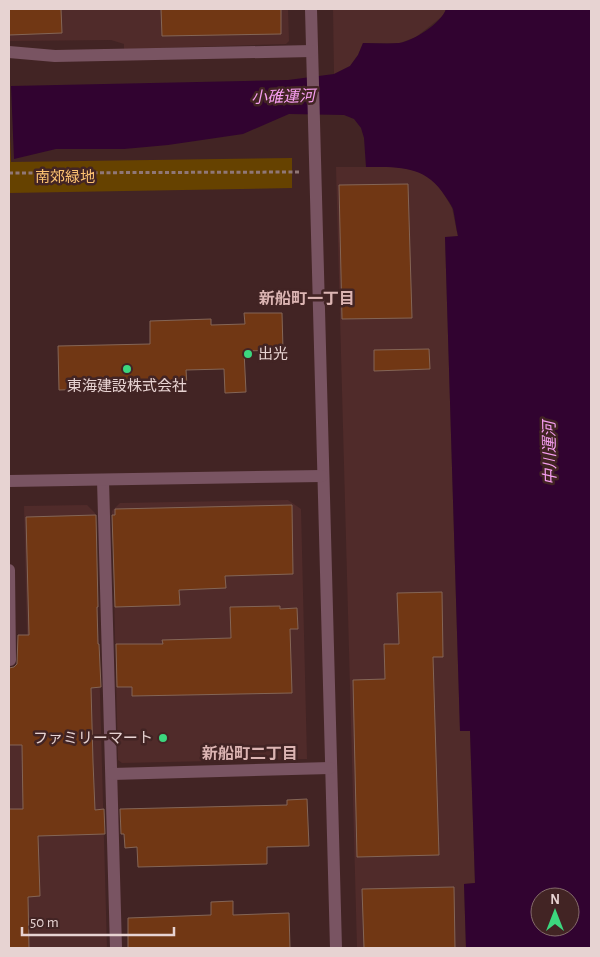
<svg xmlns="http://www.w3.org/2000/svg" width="600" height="957" font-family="'Alegreya Sans','Noto Sans JP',sans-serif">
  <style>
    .built { fill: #502b2a }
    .green { fill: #664200 }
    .water { fill: #310330; fill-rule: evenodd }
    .building { fill: #713714; stroke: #846556 }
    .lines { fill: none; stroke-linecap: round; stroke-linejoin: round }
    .path { stroke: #907776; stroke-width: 3; stroke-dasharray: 4 2.5; stroke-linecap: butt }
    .minor { stroke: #795462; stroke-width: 12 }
    .poi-dot { fill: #3cd77e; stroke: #422424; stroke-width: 2 }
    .labels { text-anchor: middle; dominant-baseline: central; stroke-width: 5; stroke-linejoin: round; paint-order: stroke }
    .park-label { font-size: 15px; fill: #fcc272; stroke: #422424 }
    .poi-label { font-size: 15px; fill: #e7d3d2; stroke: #422424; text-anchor: start }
    .water-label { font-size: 16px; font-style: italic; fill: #f69ef0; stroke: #422424 }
    .neighbourhood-label { font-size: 16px; font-weight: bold; fill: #dcb5b3; stroke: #422424 }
  </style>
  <rect width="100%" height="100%" fill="#422424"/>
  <g class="built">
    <path d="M 9,9 L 288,9 L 289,41 L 286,44 L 124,49 L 124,44 L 111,40 L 9,41 Z"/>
    <path d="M 333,9 L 446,9 L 444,15 L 416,37 L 400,43 L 363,43 L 358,55 L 350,66 L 334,74 Z"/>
    <path d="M 336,167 L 398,167 L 417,171 L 429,177 L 441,189 L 452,208 L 458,237 L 445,237 L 460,730 L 470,731 L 475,883 L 464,884 L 466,948 L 357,948 Z"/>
    <path d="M 288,500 L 301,509 L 307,759 L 122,763 L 118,760 L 112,511 L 120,503 Z"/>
    <path d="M 87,505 L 95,513 L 107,948 L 9,948 L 9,678 L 28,677 L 24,506 Z"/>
  </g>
  <path class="green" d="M 9,109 L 11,162 L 292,158 L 292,188 L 9,193 Z"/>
  <path class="water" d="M 446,9 L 591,9 L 591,948 L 466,948 L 464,884 L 475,883 L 470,731 L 460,731 L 445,237 L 458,236 C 456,228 455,218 453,209 C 451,205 448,200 445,196 C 426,165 398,167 366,167 L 364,138 L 361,128 L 354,119 L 344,115 L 289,114 L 243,134 L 168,145 L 124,149 L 56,149 L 14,159 L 11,86 L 288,80 L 334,74 L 350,66 L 358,55 L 363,43 C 375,43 388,44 399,43 C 414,41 441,23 446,9 ZM 540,897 L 570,897 L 570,927 L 540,927 Z"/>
  <g class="building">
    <path d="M 9,9 L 61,9 L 62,33 L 9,35 Z"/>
    <path d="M 161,9 L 281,9 L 281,34 L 162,36 Z"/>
    <path d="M 408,184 L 412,318 L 342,319 L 339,185 Z"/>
    <path d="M 244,313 L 282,313 L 283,350 L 244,351 L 246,392 L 225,393 L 224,369 L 186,370 L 187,386 L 59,390 L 58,346 L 150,344 L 150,321 L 211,319 L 211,325 L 245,324 Z"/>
    <path d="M 429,349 L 430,369 L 374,371 L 374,350 Z"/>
    <path d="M 292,505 L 293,574 L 225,576 L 226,588 L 179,590 L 180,605 L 115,607 L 112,515 L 115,515 L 115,509 Z"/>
    <path d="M 96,515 L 98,607 L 97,607 L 98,644 L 99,644 L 101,687 L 91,688 L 93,762 L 95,810 L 104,809 L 105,834 L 38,836 L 40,896 L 28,897 L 29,948 L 9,948 L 9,809 L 23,809 L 22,745 L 9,745 L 9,668 L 14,667 L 17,664 L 18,635 L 29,635 L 26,517 Z"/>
    <path d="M 442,592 L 443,657 L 433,657 L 439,855 L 357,857 L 353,680 L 385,679 L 384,644 L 399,644 L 397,593 Z"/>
    <path d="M 280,606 L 280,609 L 297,608 L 298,629 L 290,629 L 292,693 L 132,696 L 132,687 L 117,687 L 116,644 L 163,644 L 162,640 L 231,638 L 230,607 Z"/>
    <path d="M 307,799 L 309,846 L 267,847 L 267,864 L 138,867 L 137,847 L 125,848 L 124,834 L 121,834 L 120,809 L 287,805 L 287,800 Z"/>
    <path d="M 454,887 L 455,948 L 364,948 L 362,889 Z"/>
    <path d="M 233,901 L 233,915 L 289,913 L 290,948 L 128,948 L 128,918 L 211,915 L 211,902 Z"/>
  </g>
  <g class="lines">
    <path class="path" d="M 9,173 L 300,172"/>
    <g class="minor">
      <path d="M 311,9 L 336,948"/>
      <path d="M 9,52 L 55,56 L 312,51"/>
      <path d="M 103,480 L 116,948"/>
      <path d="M 9,481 L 322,476"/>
      <path d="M 9,570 L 10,660 L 9,660"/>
      <path d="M 112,774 L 330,768"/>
    </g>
  </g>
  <g class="poi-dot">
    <circle cx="248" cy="354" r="5"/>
    <circle cx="127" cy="369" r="5"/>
    <circle cx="163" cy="738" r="5"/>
  </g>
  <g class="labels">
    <g class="park-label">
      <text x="65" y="177">南郊緑地</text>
    </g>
    <g class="poi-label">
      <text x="258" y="354">出光</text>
      <text x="127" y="386" text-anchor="middle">東海建設株式会社</text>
      <text x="153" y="738" text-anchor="end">ファミリーマート</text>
    </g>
    <g class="water-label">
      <text transform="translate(283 97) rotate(-2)">小碓運河</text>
      <text transform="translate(550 453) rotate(-91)">中川運河</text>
    </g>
    <g class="neighbourhood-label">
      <text x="307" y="299">新船町一丁目</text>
      <text x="250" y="754">新船町二丁目</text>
    </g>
  </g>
  <rect width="600" height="957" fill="none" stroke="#e7d3d2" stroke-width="20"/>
  <g transform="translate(555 912)"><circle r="24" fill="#422424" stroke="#846a6a"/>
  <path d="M0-4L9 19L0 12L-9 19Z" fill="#3cd77e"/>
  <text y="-8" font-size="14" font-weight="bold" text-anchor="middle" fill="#e7d3d2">N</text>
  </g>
  <path d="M22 927v8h152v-8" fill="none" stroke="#e7d3d2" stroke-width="2.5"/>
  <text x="30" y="927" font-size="15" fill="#e7d3d2" stroke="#422424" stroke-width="4" paint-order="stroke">50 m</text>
</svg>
